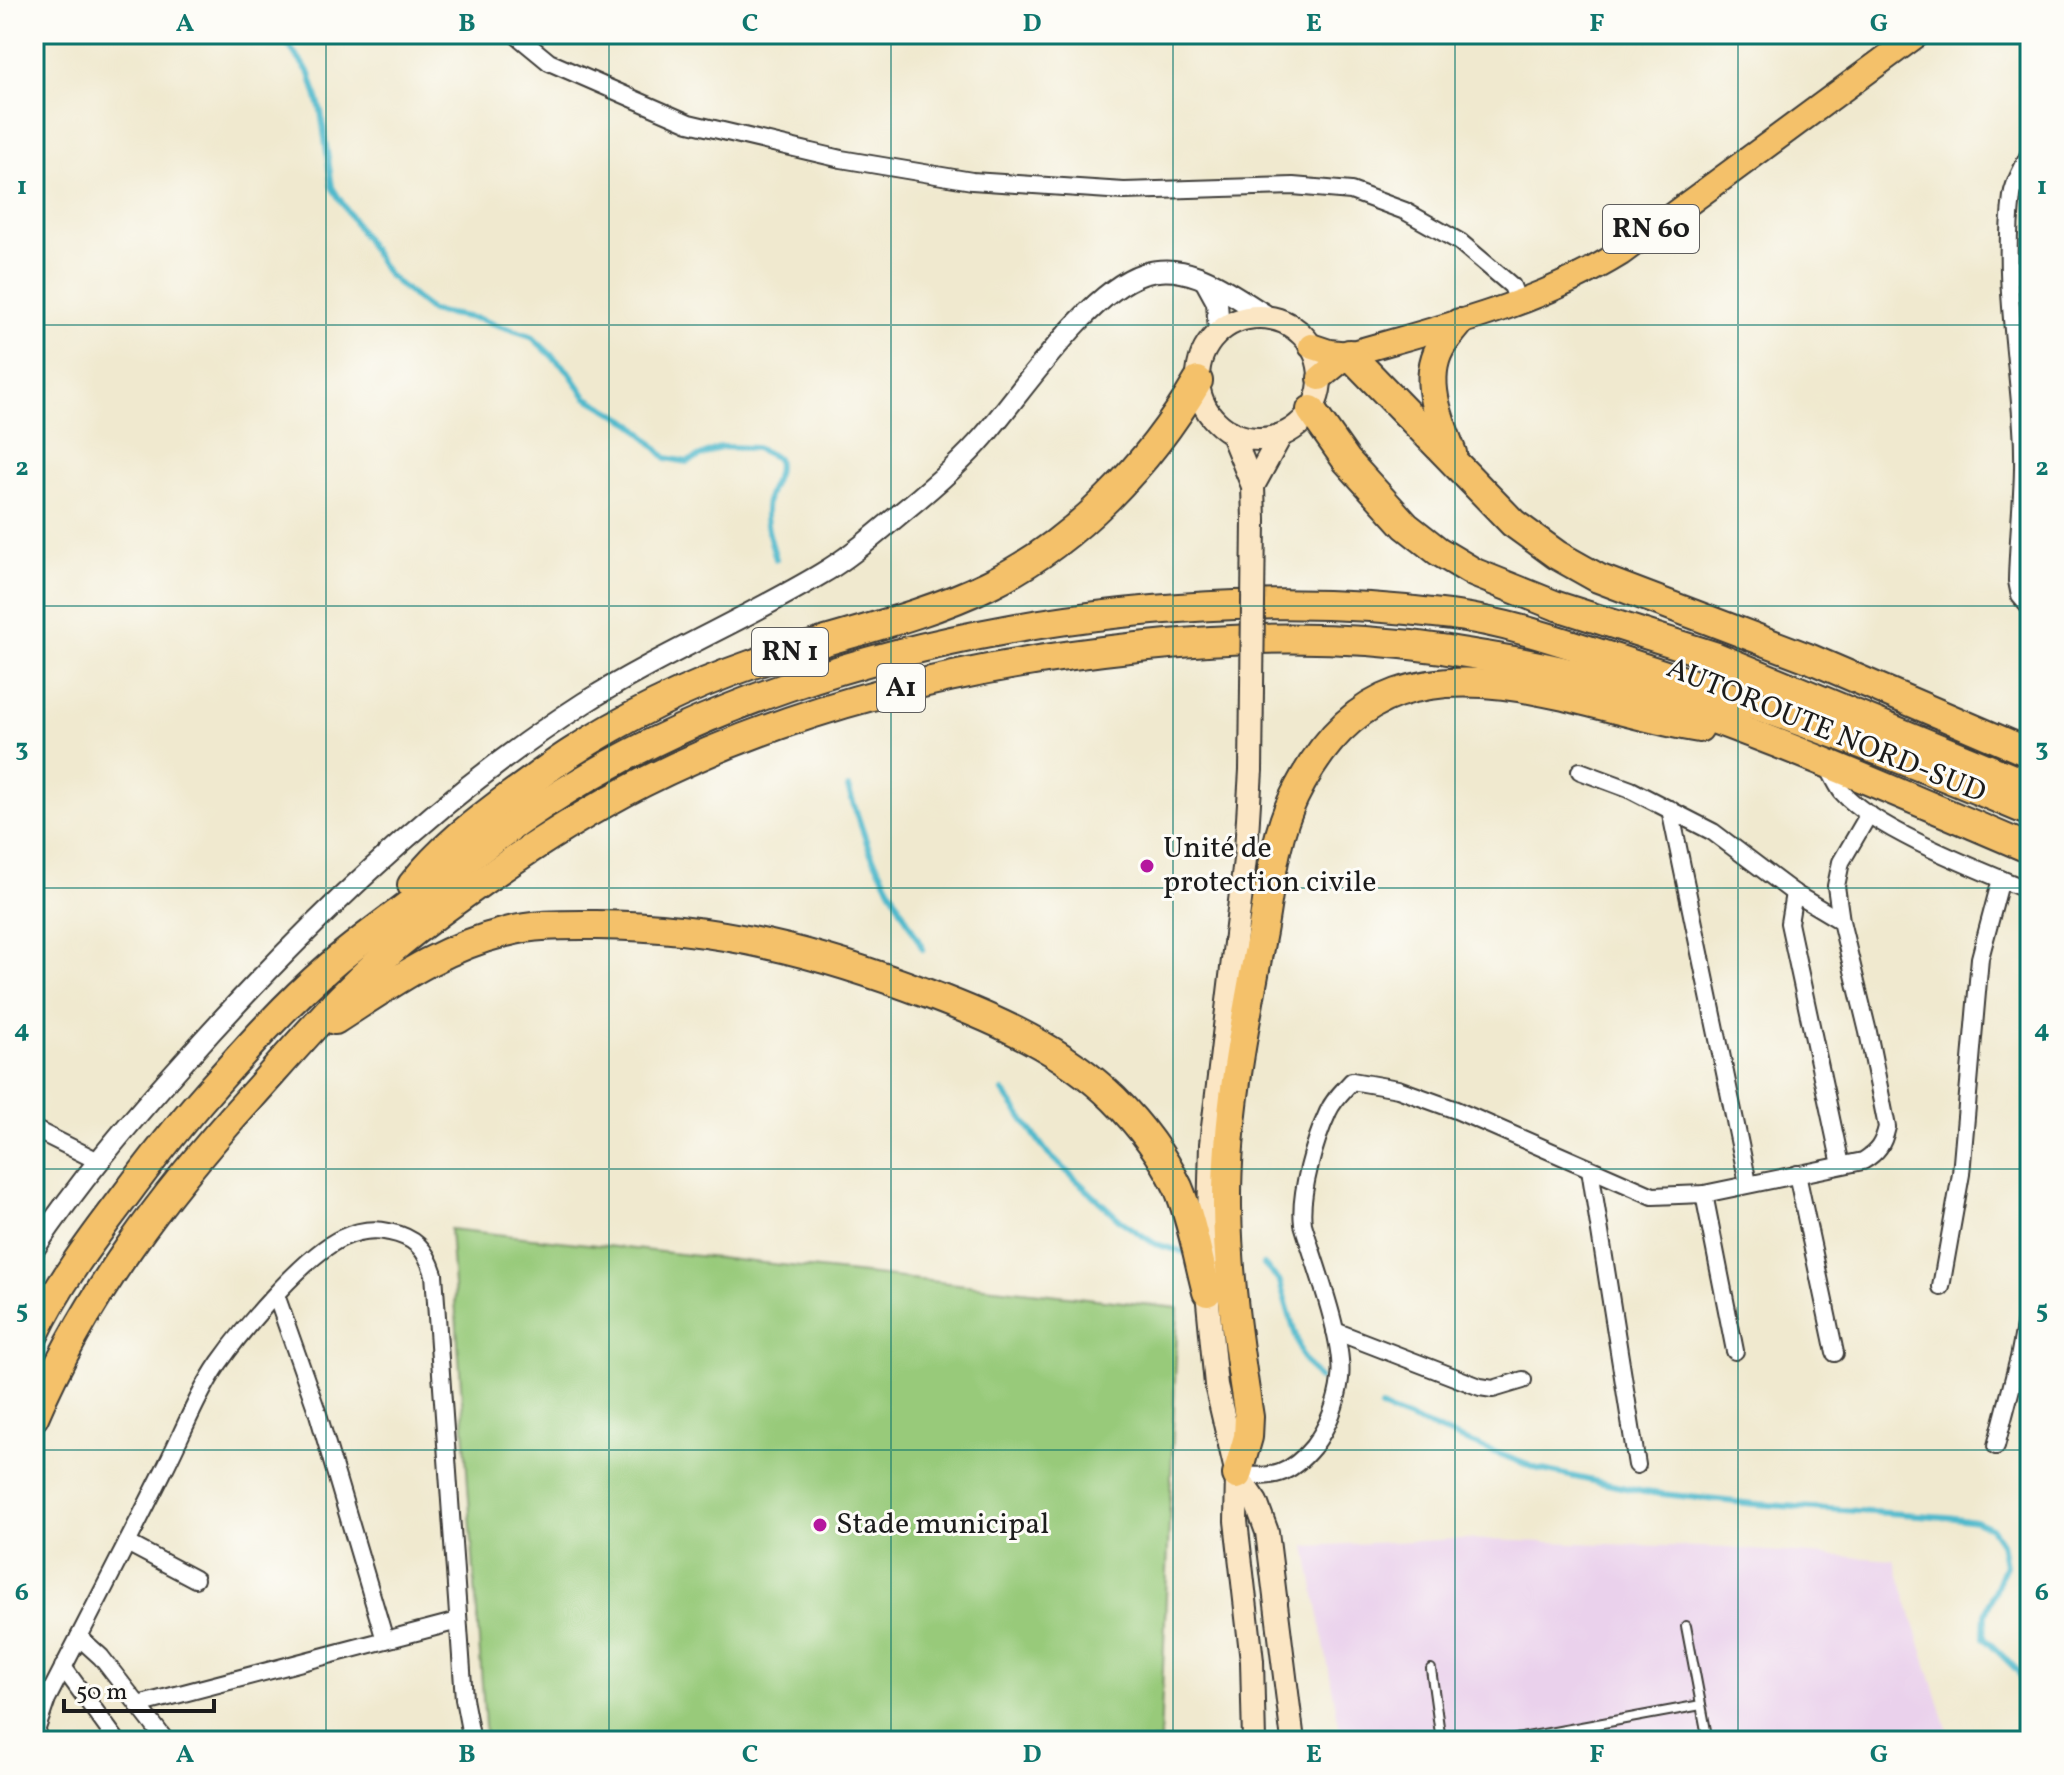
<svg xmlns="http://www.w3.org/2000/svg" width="2064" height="1775" font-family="Vollkorn,serif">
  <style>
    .built { fill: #ead1ec }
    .green { fill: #98ca7a; stroke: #5a734b; stroke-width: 2 }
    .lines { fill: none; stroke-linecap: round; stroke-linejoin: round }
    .stream { stroke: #4fb9cc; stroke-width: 6 }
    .service-casing { stroke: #3c3b37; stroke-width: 12 }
    .minor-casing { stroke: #3c3b37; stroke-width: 20 }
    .tertiary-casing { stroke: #3c3b37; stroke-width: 24 }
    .secondary-casing { stroke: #3c3b37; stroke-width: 26 }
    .primary-casing { stroke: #3c3b37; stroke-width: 28 }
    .motorway-casing { stroke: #3c3b37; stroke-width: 32 }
    .service { stroke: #fff; stroke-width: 8 }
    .minor { stroke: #fff; stroke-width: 16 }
    .tertiary { stroke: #fff; stroke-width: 20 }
    .secondary { stroke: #fbe6c4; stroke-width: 22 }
    .primary { stroke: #f4c16b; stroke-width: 24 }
    .motorway { stroke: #f4c16b; stroke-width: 28 }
    .secondary-bridge-casing { stroke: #3c3b37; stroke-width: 26; stroke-linecap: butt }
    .secondary-bridge { stroke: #fbe6c4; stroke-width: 22 }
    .grid { fill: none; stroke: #0f766e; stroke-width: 2; stroke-opacity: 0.55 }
    .poi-dot { fill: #b5179e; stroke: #fdfcf7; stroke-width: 3 }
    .labels { text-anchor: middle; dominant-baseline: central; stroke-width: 6; stroke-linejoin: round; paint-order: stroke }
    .shield { fill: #fdfcf7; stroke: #605f5e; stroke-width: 2 }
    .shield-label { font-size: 28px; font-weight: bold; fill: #1c1c1c }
    .street-label { font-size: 30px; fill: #1c1c1c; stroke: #fdfcf7 }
    .poi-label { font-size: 30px; fill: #1c1c1c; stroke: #fdfcf7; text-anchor: start }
    .neatline { fill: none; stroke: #0f766e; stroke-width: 3 }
    .grid-label { font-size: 26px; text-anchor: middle; font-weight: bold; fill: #0f766e }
  </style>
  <rect width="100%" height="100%" fill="#fdfcf7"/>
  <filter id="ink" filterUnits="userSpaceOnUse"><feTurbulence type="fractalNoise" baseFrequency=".0125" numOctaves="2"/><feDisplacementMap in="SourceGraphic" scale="16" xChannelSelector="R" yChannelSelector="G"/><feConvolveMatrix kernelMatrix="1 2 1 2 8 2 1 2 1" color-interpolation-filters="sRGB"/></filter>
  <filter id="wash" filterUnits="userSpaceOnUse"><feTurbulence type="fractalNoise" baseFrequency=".006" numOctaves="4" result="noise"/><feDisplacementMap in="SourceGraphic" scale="32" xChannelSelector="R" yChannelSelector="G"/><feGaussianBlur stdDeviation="1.8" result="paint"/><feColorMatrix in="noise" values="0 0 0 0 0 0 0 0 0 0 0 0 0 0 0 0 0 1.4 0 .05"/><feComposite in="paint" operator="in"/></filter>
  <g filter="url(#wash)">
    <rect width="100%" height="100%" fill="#f0e9cf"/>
    <path class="built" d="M 1459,1539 L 1727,1548 L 1894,1560 L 1951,1741 L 1342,1741 L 1306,1546 Z"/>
    <path class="green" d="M 450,1229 L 1178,1308 L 1160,1741 L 486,1741 Z"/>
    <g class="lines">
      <g class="stream">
        <path d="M 280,34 L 310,74 L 321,111 L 332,187 L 388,275 L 431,311 L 479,319 L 531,336 L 569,372 L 586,397 L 633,424 L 666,458 L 687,462 L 721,447 L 756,448 L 777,458 C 781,478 770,483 767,501 C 763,521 771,540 776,559"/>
        <path d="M 848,788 L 870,852 L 923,949"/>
        <path d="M 1003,1091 L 1048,1154 L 1121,1221 L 1155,1244 L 1184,1252"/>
        <path d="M 1264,1265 L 1280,1282 L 1302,1357 L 1319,1379"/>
        <path d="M 1381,1408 L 1538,1469 L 1644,1492 L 1754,1504 L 1948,1517 L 1975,1521 L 1991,1528 L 2001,1543 L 2005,1565 L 1985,1614 L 1984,1638 L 2018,1671 L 2030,1702"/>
      </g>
    </g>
  </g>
  <g filter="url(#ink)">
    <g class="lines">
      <defs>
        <g id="service">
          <path d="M 1686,1626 L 1708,1741"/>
          <path d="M 1431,1669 L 1441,1741"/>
          <path d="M 1505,1741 L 1701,1705"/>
        </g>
        <g id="minor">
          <path d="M 515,34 L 549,62 L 689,123 L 841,159 L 972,181 L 1124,191 L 1293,186 L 1351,191 L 1405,211 L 1460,242 L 1512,286 L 1519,304"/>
          <path d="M 2030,151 C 2025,167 2014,180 2012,196 C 2002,274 2017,351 2022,428 C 2026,479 2018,530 2017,581 L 2020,596 L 2030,608"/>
          <path d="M 1827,765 C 1832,774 1836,784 1842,792 C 1875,830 1982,871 2030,891"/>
          <path d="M 1580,771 L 1631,790 L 1713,832 L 1794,893 L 1841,921"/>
          <path d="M 1670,809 L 1748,1183"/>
          <path d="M 1794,893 L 1789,923 L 1841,1165"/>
          <path d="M 34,1129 L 98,1161"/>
          <path d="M 1590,1169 L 1637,1465"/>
          <path d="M 1797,1174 L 1835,1353"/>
          <path d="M 1704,1194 L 1735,1351"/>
          <path d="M 1941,1287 L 1961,1174 L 1980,958 L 2001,879"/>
          <path d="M 276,1295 L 318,1414 L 385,1640"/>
          <path d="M 1335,1331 L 1480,1387 L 1493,1389 L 1523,1380"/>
          <path d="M 1996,1446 L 2019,1358 L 2030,1299"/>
          <path d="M 1237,1475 C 1273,1478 1289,1476 1313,1447 C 1328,1427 1337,1404 1340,1379 C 1345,1341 1314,1262 1303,1224 C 1299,1194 1315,1140 1328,1112 C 1333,1100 1343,1091 1352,1081 L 1398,1089 L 1456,1110 L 1653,1196 L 1704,1194 L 1863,1161 C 1878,1152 1883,1144 1887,1127 L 1868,1032 L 1841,921 L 1836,886 L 1841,862 L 1869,814"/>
          <path d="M 127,1543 L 195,1579"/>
          <path d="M 79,1637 L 101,1657 L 166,1741"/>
          <path d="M 63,1667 L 117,1741"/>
          <path d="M 138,1705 L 458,1621"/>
          <path d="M 34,1737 L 47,1699 C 86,1623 125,1548 163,1472 C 181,1437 197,1395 219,1363 C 243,1329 305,1255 342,1238 C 357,1231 372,1228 389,1232 C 415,1237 426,1249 434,1274 L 464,1699 L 472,1741"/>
        </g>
        <g id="tertiary">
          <path d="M 1206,282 L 1217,302 L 1219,332"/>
          <path d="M 34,1249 C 78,1183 129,1123 182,1064 C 301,930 433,800 584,703 C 660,655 744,620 821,574 C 852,556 879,531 906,509 C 933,487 961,463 984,436 C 1023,391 1088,292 1143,274 C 1191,259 1231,295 1270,318"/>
        </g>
        <g id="secondary">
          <circle cx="1259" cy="378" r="61"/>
          <path d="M 1231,432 L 1253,486 L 1254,520"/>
          <path d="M 1253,486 L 1281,435"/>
          <path d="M 1251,770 L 1246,851 L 1211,1144 L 1207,1292 L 1216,1385 L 1237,1475 L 1236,1521 L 1252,1661 L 1254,1741"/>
          <path d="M 1237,1475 L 1256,1502 L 1267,1532 L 1293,1741"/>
        </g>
        <g id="primary">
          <path d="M 1311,346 L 1329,352 L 1349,354 C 1443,327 1537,305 1621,253 L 1918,34"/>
          <path d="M 1320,378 L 1349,354"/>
        </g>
        <g id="motorway">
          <path d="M 1349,354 L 1513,523 L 1557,555 L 1598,578 L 1811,659 L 2030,753"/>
          <path d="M 1311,410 L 1347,461 L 1406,526 L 1438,551 L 1475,573 L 1557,606 L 1714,656 L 2030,786"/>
          <path d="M 1452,453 C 1440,422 1422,381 1440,348 C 1445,339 1453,331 1459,323"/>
          <path d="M 412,885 C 440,849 474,823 510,796 C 530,782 549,767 569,754 C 625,717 690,686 753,664 C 831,636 914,621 988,585 C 1075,543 1150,463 1198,381"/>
          <path d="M 335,1020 C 391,984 440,948 506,932 C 535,924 566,925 596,925 C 718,926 819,952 931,995 C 997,1020 1064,1050 1114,1099 C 1139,1124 1163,1156 1178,1187 C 1192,1220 1198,1258 1207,1292"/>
          <path d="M 34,1335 C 57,1286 90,1242 122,1200 C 150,1162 178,1126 209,1091 C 247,1048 286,1004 329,967 C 355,944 384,924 411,903 C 468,857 526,813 590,776 C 829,637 1179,578 1451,615 C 1512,623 1571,645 1629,663 C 1765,706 1899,756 2030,812"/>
          <path d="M 34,1417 C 85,1297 164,1193 251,1097 C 303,1039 354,978 416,930 C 487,876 562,824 642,783 C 797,705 966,665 1138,647 C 1240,636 1340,634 1442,649 C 1492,657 1543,665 1592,679 C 1743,723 1886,788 2030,849"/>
          <path d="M 1237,1475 L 1248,1437 L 1249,1417 C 1238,1347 1228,1277 1227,1207 C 1226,1115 1245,1022 1262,932 C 1270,887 1274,838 1294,797 C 1316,752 1349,710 1397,693 C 1489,660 1606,713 1699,728"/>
        </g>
      </defs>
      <use href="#service" class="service-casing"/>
      <use href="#minor" class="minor-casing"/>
      <use href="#tertiary" class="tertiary-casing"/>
      <use href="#secondary" class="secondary-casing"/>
      <use href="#primary" class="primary-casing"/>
      <use href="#motorway" class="motorway-casing"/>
      <use href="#service" class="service"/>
      <use href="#minor" class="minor"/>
      <use href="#tertiary" class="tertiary"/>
      <use href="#secondary" class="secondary"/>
      <use href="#primary" class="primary"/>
      <use href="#motorway" class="motorway"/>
      <defs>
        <path id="secondary-bridge" d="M 1251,770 L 1254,520"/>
      </defs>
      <use href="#secondary-bridge" class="secondary-bridge-casing"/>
      <use href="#secondary-bridge" class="secondary-bridge"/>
    </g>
  </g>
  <path class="grid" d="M 326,34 L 326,1741M 609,34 L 609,1741M 891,34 L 891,1741M 1173,34 L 1173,1741M 1455,34 L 1455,1741M 1738,34 L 1738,1741M 34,325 L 2030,325M 34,606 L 2030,606M 34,888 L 2030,888M 34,1169 L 2030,1169M 34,1450 L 2030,1450"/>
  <g class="poi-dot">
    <circle cx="1147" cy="866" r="8"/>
    <circle cx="820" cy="1525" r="8"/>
  </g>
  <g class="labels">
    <g class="shield">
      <rect x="1603" y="205" width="96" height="48" rx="6"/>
      <rect x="752" y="628" width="76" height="48" rx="6"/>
      <rect x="877" y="664" width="48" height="48" rx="6"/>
    </g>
    <g class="shield-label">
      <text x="1651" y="229">RN 60</text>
      <text x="790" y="652">RN 1</text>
      <text x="901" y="688">A1</text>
    </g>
    <g class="street-label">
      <text transform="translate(1826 731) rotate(22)">AUTOROUTE NORD-SUD</text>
    </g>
    <g class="poi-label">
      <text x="1163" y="849">Unité de<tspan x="1163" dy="34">protection civile</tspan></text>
      <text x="836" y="1525">Stade municipal</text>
    </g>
  </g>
  <rect width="2064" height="1775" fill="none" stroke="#fdfcf7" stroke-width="88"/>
  <path d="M64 1699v12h150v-12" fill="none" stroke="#1c1c1c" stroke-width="4"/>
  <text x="76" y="1699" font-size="24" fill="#1c1c1c" stroke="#fdfcf7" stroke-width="6" paint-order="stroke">50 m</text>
  <rect x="44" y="44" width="1976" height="1687" class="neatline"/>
  <g class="grid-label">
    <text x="185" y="31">A</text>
    <text x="467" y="31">B</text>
    <text x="750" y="31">C</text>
    <text x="1032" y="31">D</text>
    <text x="1314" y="31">E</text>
    <text x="1597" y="31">F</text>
    <text x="1879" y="31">G</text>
    <text x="22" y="194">1</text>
    <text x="2042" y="194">1</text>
    <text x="22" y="475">2</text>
    <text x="2042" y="475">2</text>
    <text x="22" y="756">3</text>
    <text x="2042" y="756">3</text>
    <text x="22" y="1037">4</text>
    <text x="2042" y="1037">4</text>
    <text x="22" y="1318">5</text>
    <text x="2042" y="1318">5</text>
    <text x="22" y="1600">6</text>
    <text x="2042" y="1600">6</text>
    <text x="185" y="1762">A</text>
    <text x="467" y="1762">B</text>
    <text x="750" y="1762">C</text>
    <text x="1032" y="1762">D</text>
    <text x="1314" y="1762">E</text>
    <text x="1597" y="1762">F</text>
    <text x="1879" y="1762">G</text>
  </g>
</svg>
